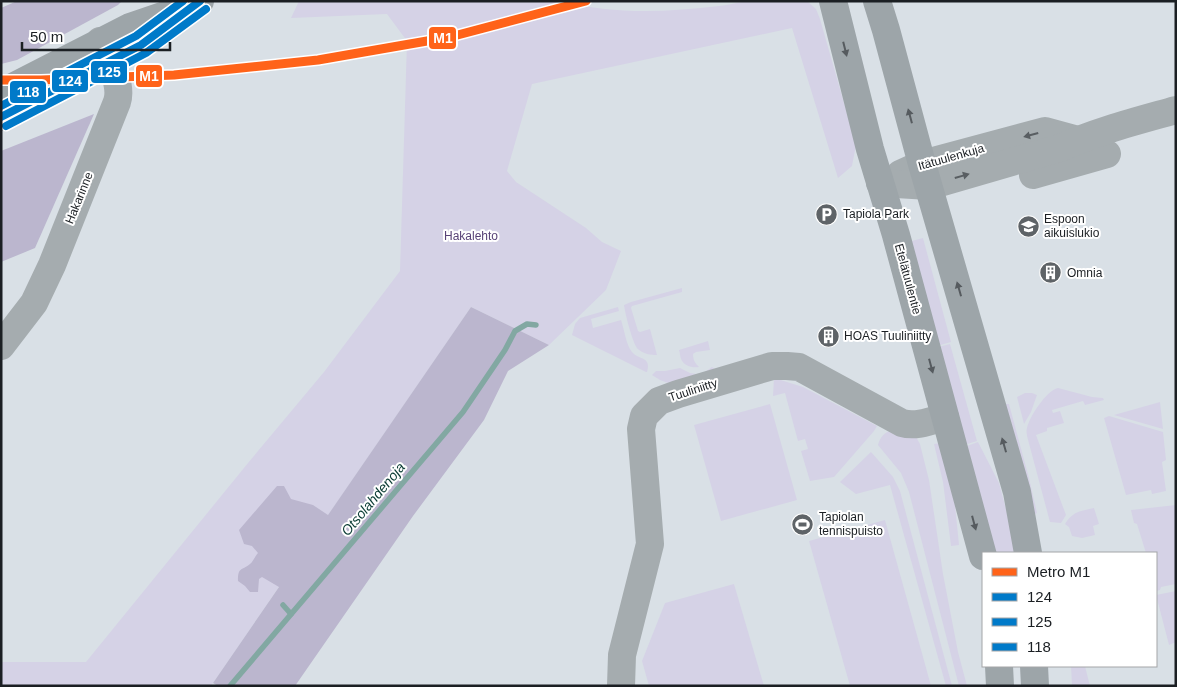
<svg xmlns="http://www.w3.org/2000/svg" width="1177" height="687" font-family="Arial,sans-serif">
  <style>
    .green { fill: #d5d2e6 }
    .forest { fill: #bbb6ce }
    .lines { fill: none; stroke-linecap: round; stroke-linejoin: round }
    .stream { stroke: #82a8a2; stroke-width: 5.5 }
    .minor { stroke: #a5acaf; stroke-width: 28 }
    .major { stroke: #9da5a9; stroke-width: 28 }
    .bus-1-casing { stroke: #fff; stroke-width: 11 }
    .bus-2-casing { stroke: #fff; stroke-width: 11 }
    .bus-3-casing { stroke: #fff; stroke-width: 11 }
    .bus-1 { stroke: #007ac9; stroke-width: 8 }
    .bus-2 { stroke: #007ac9; stroke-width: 8 }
    .bus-3 { stroke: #007ac9; stroke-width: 8 }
    .metro-1-casing { stroke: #fff; stroke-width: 12 }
    .metro-1 { stroke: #ff6319; stroke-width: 9 }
    .oneway { fill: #565b5f }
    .oneway2 { fill: #595e62 }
    .labels { text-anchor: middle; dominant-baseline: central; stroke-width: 4; stroke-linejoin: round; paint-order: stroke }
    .street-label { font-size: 12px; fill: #1b1f23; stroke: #fff }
    .poi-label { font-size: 12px; fill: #1b1f23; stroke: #fff; text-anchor: start }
    .park-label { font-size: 12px; fill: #584277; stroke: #fff }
    .water-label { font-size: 14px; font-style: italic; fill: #083a32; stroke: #fff }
    .line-badge { stroke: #fff; stroke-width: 2 }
    .badge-label { font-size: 14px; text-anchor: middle; font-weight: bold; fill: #fff }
  </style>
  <rect width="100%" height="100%" fill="#d9e0e6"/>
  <g class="green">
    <path d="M 299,1 L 563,1 C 613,15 668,12 719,6 C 729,5 739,2 749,1 C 768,0 788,1 807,1 L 816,9 L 820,19 L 856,145 L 852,166 L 838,178 L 792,28 L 532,84 L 507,171 L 516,182 L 586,228 L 602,242 L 621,251 L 606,290 L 549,345 L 471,307 L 211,686 L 1,686 L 1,662 L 86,662 L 248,463 L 324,372 L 400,271 L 407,41 L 387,14 L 291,18 Z"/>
    <path d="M 923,238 L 951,342 L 937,346 L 908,242 Z"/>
    <path d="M 682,288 L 682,292 L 632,306 L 631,308 L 638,331 L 640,332 L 650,329 L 657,355 C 651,355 643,354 638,349 C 633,345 625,313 624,305 L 631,302 Z"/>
    <path d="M 618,307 L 619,311 L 591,319 L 593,328 L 621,320 C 624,328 626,345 632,352 C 638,360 652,356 647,372 L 646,372 L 572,335 L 575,324 L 580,318 Z"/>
    <path d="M 708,341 L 710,350 L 696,352 L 693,354 C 693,360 695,363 699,367 C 692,368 684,366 681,359 C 680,356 680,353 679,350 Z"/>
    <path d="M 950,344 L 977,441 L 964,445 L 938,347 Z"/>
    <path d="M 712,367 L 716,370 L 668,383 L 660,380 L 652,375 L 656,371 L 665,371 L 680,368 L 690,373 L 697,374 L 705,372 Z"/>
    <path d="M 774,378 L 803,387 L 877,426 L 874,431 L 834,477 L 810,481 L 801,451 L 808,449 L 805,439 L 798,441 L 785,393 L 773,396 Z"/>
    <path d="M 1058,388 L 1092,397 L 1103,398 L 1104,400 L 1085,405 L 1083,401 L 1052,410 L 1053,413 L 1060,411 L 1064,423 L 1047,428 L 1047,431 L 1036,435 L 1066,515 L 1061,523 L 1050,522 L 1027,436 C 1027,434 1026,431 1027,428 C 1030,416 1046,391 1058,388 Z"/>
    <path d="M 1025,393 L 1032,393 L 1037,395 L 1031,412 L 1024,424 L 1017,397 Z"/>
    <path d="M 1160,402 L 1163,429 L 1114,415 Z"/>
    <path d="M 770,404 L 797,500 L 721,521 L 694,425 Z"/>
    <path d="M 1004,404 L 1009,404 L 1029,478 L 1037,513 L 1033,515 Z"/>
    <path d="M 1109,416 L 1163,432 L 1166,460 L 1162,462 L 1166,491 L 1152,494 L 1151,490 L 1126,495 L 1104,418 Z"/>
    <path d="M 889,431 L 916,437 L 920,444 L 929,480 L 943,574 L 958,652 L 967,686 L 959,686 L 909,492 L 901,473 L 878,445 C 880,438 883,434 889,431 Z"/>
    <path d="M 978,442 L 999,483 L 1010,524 L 1016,553 L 993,553 L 964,447 Z"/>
    <path d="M 940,443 L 954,495 L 959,545 L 951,546 L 943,482 L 934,444 Z"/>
    <path d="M 871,452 L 893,477 L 900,491 L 952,686 L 946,686 L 890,485 L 856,494 L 840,482 Z"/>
    <path d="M 1176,505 L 1176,584 L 1161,587 L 1160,590 L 1156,591 L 1156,553 L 1146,553 L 1137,524 L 1134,523 L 1131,510 Z"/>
    <path d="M 1094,508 L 1099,524 L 1093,526 L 1095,535 L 1082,538 L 1072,536 L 1069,527 L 1065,524 C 1073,511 1081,511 1094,508 Z"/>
    <path d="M 885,520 L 925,664 L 931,686 L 850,686 L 809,541 Z"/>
    <path d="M 734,584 L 764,686 L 649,686 L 642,661 L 665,603 Z"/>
    <path d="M 1176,591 L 1176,642 L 1169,645 L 1156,595 Z"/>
    <path d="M 1071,666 L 1085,666 L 1090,686 L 1072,686 Z"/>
  </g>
  <g class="forest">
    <path d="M 17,1 L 122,1 L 118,5 L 17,60 L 1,64 L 1,8 Z"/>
    <path d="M 94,114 L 35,248 L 1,262 L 1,151 Z"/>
    <path d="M 471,307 L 549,345 L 508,371 L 484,420 L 413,516 L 295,686 L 218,686 L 213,683 L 279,587 L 262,577 L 259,579 L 258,592 L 250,592 L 245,586 L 238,581 C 238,567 241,571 250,564 C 253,562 255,556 258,553 L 252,546 L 244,544 L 239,530 L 277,486 L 284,486 L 291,499 L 313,505 L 328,515 Z"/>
  </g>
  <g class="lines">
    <g class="stream">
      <path d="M 283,605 L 291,614"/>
      <path d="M 230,686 L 463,412 L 505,350 L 515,331 L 527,324 L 536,325"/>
    </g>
    <g class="minor">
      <path d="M 900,174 L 922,164 L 1045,131 L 1078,140"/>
      <path d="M 1033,175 L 1107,154"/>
      <path d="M 880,183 L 929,186 L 1060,148 C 1097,131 1137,121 1176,110"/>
      <path d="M 1,346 L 34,303 L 52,265 L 117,102 C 123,84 108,58 100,41"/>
      <path d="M 621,686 L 622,655 L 650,544 L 641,429 L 644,416 L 659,401 L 678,394 L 772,366 L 787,366 L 799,367 L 902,423 C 916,427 931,421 945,417"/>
    </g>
    <g class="major">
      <path d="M 833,1 L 870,149 L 896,235 L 983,556"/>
      <path d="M 877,1 L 886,30 L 922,164 L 1017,492 L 1028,553"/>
      <path d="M 1,93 L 130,27 L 171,13"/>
      <path d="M 1,117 L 141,45 L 200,1"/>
      <path d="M 999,666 L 1000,686"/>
      <path d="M 1034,666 L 1035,686"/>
    </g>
    <defs>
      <path id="bus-1" d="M 1,117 L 141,45 L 200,1"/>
      <path id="bus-2" d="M 6,126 L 146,53 L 206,9"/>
      <path id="bus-3" d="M 1,106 L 136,36 L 183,1"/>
    </defs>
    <use href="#bus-1" class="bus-1-casing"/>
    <use href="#bus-2" class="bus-2-casing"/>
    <use href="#bus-3" class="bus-3-casing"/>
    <use href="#bus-1" class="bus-1"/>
    <use href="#bus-2" class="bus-2"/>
    <use href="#bus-3" class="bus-3"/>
    <defs>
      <path id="metro-1" d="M 1,80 L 41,80 L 174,75 L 318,60 L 450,37 L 586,1"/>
    </defs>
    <use href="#metro-1" class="metro-1-casing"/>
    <use href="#metro-1" class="metro-1"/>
  </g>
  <defs><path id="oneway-solid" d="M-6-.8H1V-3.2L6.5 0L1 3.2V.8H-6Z" transform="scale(1.25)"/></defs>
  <g class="oneway">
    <use href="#oneway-solid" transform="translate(845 49) rotate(76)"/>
    <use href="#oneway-solid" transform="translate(910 116) rotate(-105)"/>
    <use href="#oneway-solid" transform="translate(959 289) rotate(-106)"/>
    <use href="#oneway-solid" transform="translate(931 366) rotate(75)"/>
    <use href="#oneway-solid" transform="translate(1004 445) rotate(-106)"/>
    <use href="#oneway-solid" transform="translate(974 523) rotate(75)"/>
  </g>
  <g class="oneway2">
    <use href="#oneway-solid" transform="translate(1031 135) rotate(165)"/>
    <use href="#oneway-solid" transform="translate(962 176) rotate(-16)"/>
  </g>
  <defs>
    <symbol id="parking-disc" viewBox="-11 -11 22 22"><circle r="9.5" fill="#5e6367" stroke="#fff"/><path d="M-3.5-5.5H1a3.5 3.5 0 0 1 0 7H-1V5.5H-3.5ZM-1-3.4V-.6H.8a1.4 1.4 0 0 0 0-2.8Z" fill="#fff"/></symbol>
    <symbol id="school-disc" viewBox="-11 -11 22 22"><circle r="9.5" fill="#5e6367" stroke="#fff"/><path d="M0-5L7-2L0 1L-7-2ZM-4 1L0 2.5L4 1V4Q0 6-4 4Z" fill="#fff"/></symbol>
    <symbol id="building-disc" viewBox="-11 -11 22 22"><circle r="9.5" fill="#5e6367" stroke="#fff"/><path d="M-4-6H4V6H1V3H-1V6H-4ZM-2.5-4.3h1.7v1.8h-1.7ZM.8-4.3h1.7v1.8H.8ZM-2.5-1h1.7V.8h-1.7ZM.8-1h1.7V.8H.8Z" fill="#fff"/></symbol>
    <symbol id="stadium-disc" viewBox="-11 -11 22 22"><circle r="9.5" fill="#5e6367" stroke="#fff"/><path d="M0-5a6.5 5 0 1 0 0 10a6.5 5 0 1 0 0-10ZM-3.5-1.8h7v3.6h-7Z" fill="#fff"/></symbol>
  </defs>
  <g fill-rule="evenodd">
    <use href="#parking-disc" x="814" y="202" width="25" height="25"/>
    <use href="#school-disc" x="1016" y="214" width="25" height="25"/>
    <use href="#building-disc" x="1038" y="260" width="25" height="25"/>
    <use href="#building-disc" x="816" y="324" width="25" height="25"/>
    <use href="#stadium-disc" x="790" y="512" width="25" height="25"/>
  </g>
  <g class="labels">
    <g class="street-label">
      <text transform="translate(951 157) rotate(-16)">Itätuulenkuja</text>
      <text transform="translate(79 198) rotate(-68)">Hakarinne</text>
      <text transform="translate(908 279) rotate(75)">Etelätuulentie</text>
      <text transform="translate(693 390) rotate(-18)">Tuuliniitty</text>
    </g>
    <g class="poi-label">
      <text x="843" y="214">Tapiola Park</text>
      <text x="1044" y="219">Espoon<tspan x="1044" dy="14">aikuislukio</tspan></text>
      <text x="1067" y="273">Omnia</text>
      <text x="844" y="336">HOAS Tuuliniitty</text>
      <text x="819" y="517">Tapiolan<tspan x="819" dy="14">tennispuisto</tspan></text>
    </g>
    <g class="park-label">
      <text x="471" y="236">Hakalehto</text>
    </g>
    <g class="water-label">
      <text transform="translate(373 499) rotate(-50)">Otsolahdenoja</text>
    </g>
  </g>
  <g class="line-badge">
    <rect x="428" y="26" width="29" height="24" rx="5" fill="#ff6319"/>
    <rect x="90" y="60" width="38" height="24" rx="5" fill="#007ac9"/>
    <rect x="135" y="64" width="28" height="24" rx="5" fill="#ff6319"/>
    <rect x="51" y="69" width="38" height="24" rx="5" fill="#007ac9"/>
    <rect x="9" y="80" width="38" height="24" rx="5" fill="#007ac9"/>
  </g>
  <g class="badge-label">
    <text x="443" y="43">M1</text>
    <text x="109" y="77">125</text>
    <text x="149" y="81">M1</text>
    <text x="70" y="86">124</text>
    <text x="28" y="97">118</text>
  </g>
  <rect width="1177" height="687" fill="none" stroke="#1b1f23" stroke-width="5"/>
  <rect x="982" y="552" width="175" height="115" fill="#ffffff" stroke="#a4a5a7"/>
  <rect x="992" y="568" width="25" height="8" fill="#ff6319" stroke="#a4a5a7"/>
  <text x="1027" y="577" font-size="15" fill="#1b1f23">Metro M1</text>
  <rect x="992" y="593" width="25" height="8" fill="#007ac9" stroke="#a4a5a7"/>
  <text x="1027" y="602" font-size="15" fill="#1b1f23">124</text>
  <rect x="992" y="618" width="25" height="8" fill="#007ac9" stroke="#a4a5a7"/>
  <text x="1027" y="627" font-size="15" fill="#1b1f23">125</text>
  <rect x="992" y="643" width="25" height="8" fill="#007ac9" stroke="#a4a5a7"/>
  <text x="1027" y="652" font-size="15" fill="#1b1f23">118</text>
  <path d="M22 42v8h148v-8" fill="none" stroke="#1b1f23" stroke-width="2.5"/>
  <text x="30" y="42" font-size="15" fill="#1b1f23" stroke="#ffffff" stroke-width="4" paint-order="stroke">50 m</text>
</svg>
